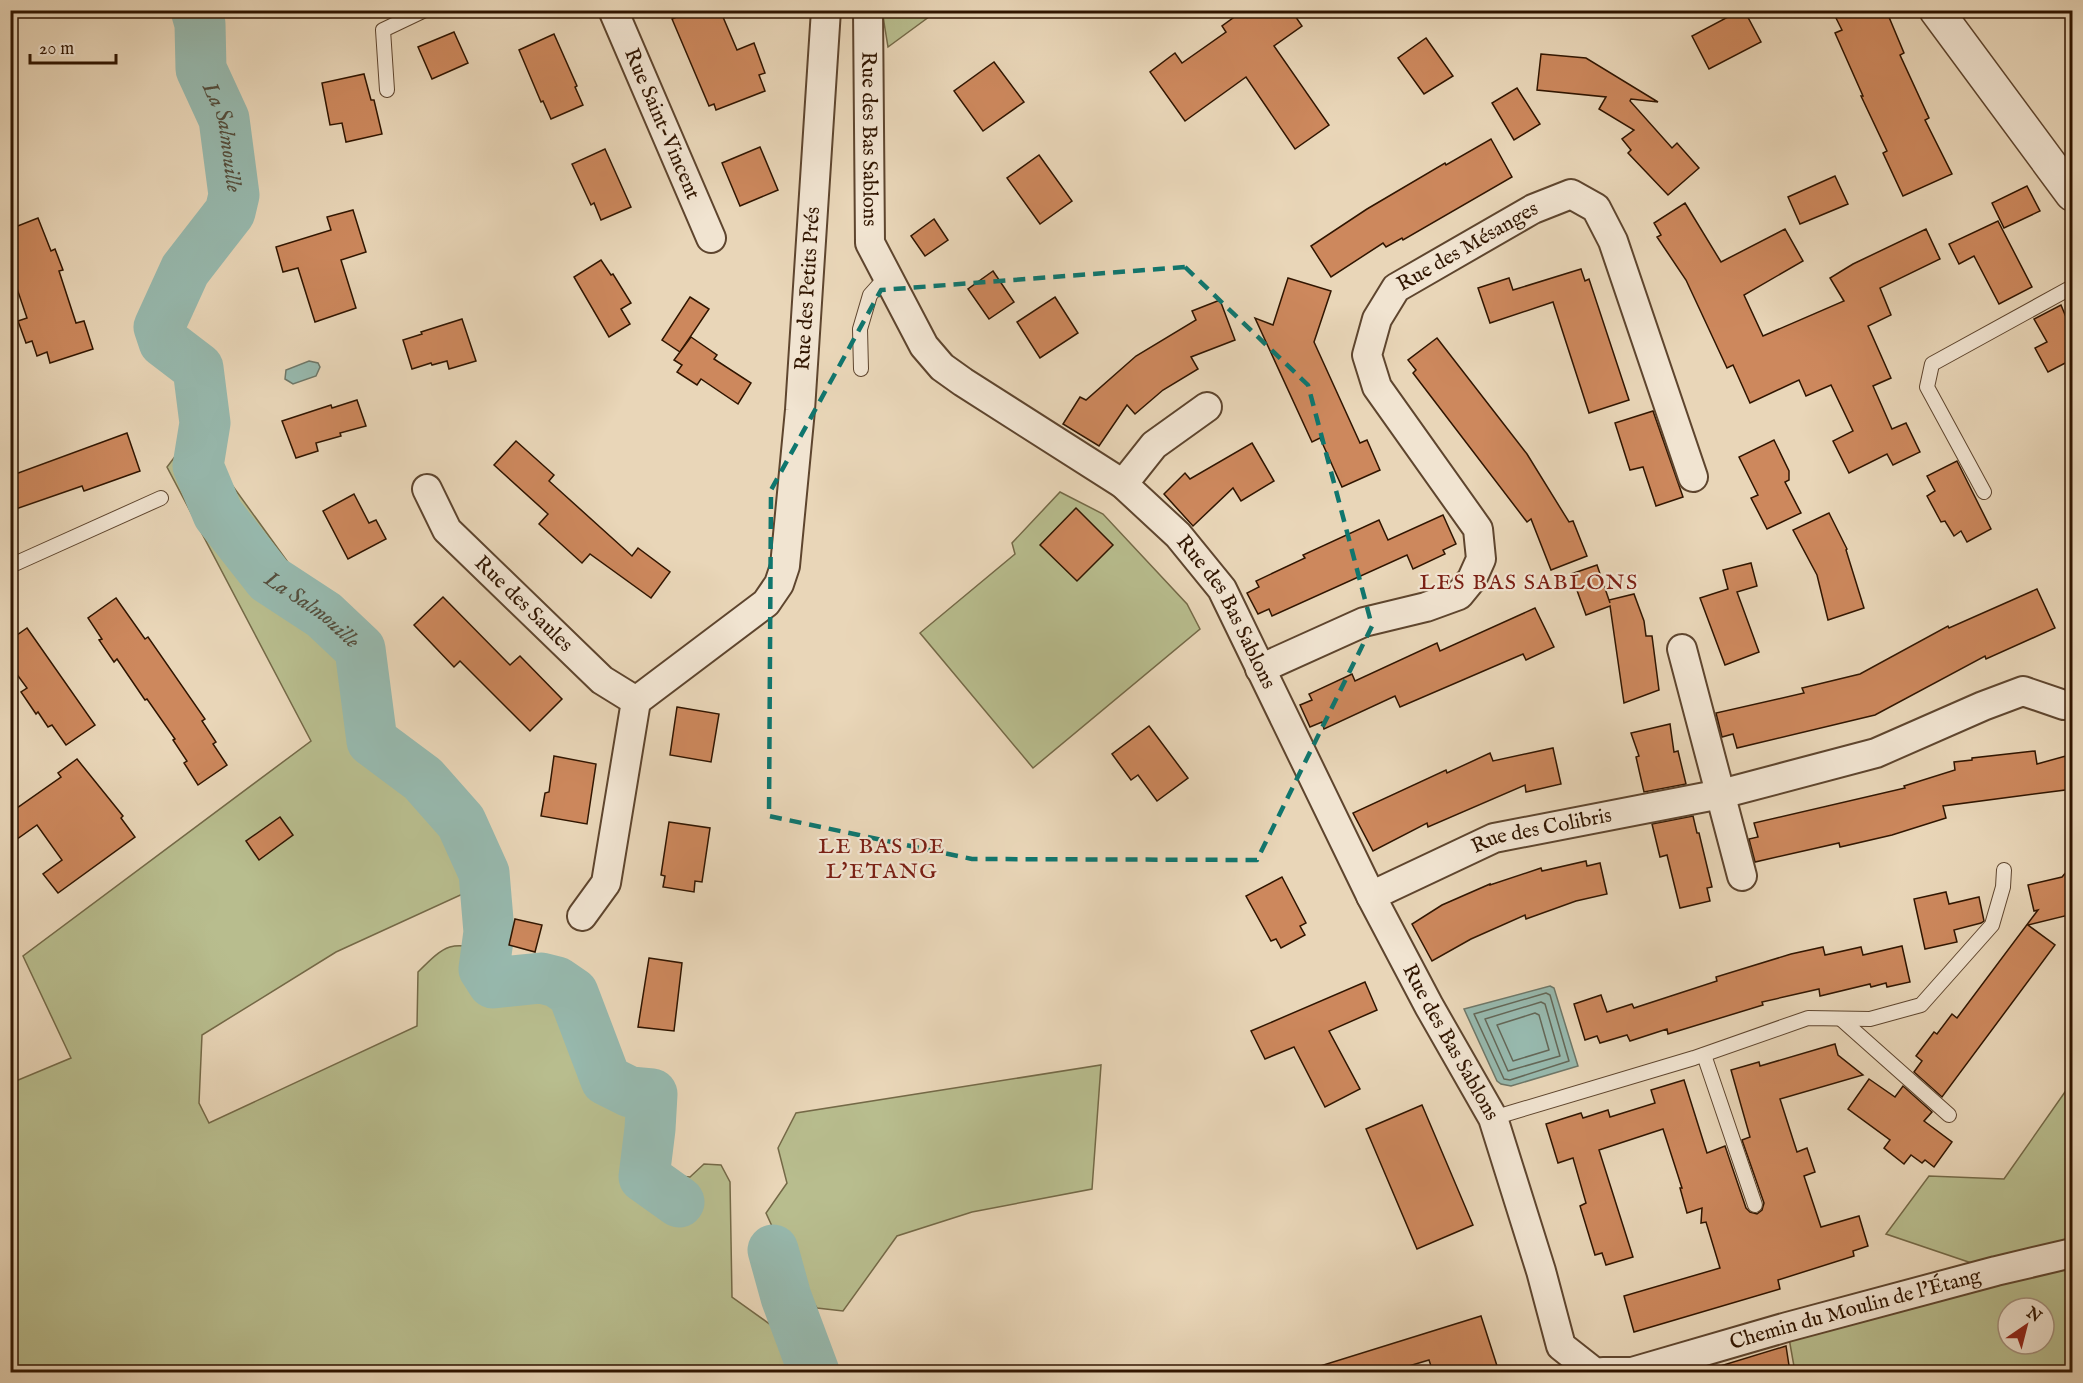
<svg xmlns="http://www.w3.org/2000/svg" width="2083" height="1383" font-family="'IM FELL English',serif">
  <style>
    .green { fill: #b8bd8e; stroke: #746947; stroke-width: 1.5; fill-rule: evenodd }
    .water { fill: #97b9ae; stroke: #6e7768; stroke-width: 1.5 }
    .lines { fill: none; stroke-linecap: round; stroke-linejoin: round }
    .shore { stroke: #646757; stroke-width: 1.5 }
    .river { stroke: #97b9ae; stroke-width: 51 }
    .building { fill: #cd885d; stroke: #301500; stroke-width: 1.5 }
    .service-casing { stroke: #5e452e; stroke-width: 16 }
    .minor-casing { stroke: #5e452e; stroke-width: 32 }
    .tertiary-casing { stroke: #5e452e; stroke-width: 36 }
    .service { stroke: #f1e4d1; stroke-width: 14 }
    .minor { stroke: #f1e4d1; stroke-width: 28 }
    .tertiary { stroke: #f1e4d1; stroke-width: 33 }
    .marked { fill: none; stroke: #0f766e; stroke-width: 4.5; stroke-dasharray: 12 8; stroke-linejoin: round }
    .labels { text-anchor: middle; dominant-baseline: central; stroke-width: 4.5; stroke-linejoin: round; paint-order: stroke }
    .street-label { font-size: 21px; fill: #301500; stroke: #f1e4d1 }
    .water-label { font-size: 22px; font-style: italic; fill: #544e3d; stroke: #f1e4d1 }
    .neighbourhood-label { font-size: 22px; letter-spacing: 1.5px; fill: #7a1f14; stroke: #f1e4d1 }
  </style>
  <rect width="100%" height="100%" fill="#e9d6b8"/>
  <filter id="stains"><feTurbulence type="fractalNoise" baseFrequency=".00333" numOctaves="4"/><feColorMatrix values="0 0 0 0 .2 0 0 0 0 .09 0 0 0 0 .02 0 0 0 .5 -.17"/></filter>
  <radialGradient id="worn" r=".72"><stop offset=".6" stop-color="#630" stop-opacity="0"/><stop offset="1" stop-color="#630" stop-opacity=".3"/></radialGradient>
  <g class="green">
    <path d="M 882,10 L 937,11 L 888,47 Z"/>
    <path d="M 186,442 L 206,449 L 326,615 L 368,647 L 383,684 L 379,733 L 388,752 L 462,792 L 475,811 L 482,845 L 478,887 L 336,952 L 202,1035 L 199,1103 L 209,1123 L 417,1026 L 418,972 C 446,944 451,940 490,952 L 506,984 L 532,974 L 557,962 L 574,970 L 616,1077 L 645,1090 L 656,1101 L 668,1175 L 690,1177 L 704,1164 L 721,1165 L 730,1182 L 732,1297 L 771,1325 L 804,1342 L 825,1363 L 851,1372 L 11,1372 L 11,1083 L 71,1058 L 23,956 L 311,741 L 167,467 Z"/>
    <path d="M 1060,492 L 1103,514 L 1187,604 L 1200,629 L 1033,768 L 920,633 L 1015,554 L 1012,543 Z"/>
    <path d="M 1101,1065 L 1092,1189 L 972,1212 L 897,1236 L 843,1311 L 817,1308 L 793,1272 L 766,1213 L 787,1183 L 778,1148 L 796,1113 Z"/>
    <path d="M 2072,1082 L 2072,1372 L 1795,1372 L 1787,1327 L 1995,1271 L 1886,1234 L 1929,1176 L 2004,1179 ZM 2008,1308 L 2044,1308 L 2044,1344 L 2008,1344 Z"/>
  </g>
  <g class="water">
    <path d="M 309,361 L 318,363 L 320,367 L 316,376 L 293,384 L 285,379 L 286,370 Z"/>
    <path d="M 1550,986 L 1554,988 L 1578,1066 L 1511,1086 L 1501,1084 L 1497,1081 L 1464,1009 Z"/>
  </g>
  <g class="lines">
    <g class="shore">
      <path d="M 1546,993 L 1550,995 L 1569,1061 L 1510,1080 L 1504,1079 L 1474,1014 Z"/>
      <path d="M 1541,1002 L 1545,1004 L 1560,1056 L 1508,1071 L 1485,1019 Z"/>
      <path d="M 1535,1013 L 1539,1015 L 1549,1050 L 1513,1061 L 1497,1025 Z"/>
    </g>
    <g class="river">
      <path id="s1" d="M 196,10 L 200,24 L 201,69 L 224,119 L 234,195 L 230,212 L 185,270 L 159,327 L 164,342 L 198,368 L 205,423 L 198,466 L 218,514 L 269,579 L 324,615 L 360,649 L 372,741 L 423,779 L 461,822 L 484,873 L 489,932 L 484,969 L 493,983 L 541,978 L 557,982 L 573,993 L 606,1080 L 630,1092 L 652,1094 L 650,1129 L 644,1177 L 679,1202"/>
      <path d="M 773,1250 L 786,1297 L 814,1372"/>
    </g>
  </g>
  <g class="building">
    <path d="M 693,10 L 720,10 L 737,50 L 754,43 L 765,73 L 759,75 L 765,91 L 716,110 L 714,104 L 709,106 L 672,19 Z"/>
    <path d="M 1244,10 L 1291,10 L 1302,26 L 1274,46 L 1329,125 L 1295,149 L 1246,77 L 1185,121 L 1150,72 L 1175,53 L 1182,63 L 1226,32 L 1222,26 Z"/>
    <path d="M 1741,10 L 1744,10 L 1761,42 L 1709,69 L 1692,36 Z"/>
    <path d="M 1832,10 L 1886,10 L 1904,53 L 1900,55 L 1929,118 L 1925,120 L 1952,174 L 1903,196 L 1883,153 L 1887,151 L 1861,96 L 1863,96 L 1835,33 L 1842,30 Z"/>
    <path d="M 454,32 L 468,63 L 432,79 L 418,47 Z"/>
    <path d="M 554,34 L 577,86 L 575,87 L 583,105 L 551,119 L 543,101 L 541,102 L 519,50 Z"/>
    <path d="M 1426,38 L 1453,76 L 1424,94 L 1398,58 Z"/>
    <path d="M 1541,54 L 1586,58 L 1658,102 L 1631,99 L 1630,101 L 1672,148 L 1677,143 L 1699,168 L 1668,195 L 1628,153 L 1631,150 L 1622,139 L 1634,130 L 1599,109 L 1606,97 L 1537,90 Z"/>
    <path d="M 994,62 L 1024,102 L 983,131 L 954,91 Z"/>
    <path d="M 364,74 L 371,100 L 374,100 L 382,134 L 346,142 L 342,123 L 330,125 L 322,83 Z"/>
    <path d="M 1517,88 L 1540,124 L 1514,140 L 1492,103 Z"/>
    <path d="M 1491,139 L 1512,177 L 1403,240 L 1402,238 L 1386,247 L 1383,243 L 1331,277 L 1311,246 L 1367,209 L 1445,163 L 1446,165 Z"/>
    <path d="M 760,147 L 778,190 L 740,206 L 722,163 Z"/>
    <path d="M 605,149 L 631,207 L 601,220 L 594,203 L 591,205 L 572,164 Z"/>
    <path d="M 1039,155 L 1072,201 L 1040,224 L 1007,178 Z"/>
    <path d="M 1835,176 L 1848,204 L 1800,224 L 1788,197 Z"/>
    <path d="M 2027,186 L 2040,211 L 2004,228 L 1992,203 Z"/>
    <path d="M 1685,203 L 1721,262 L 1785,229 L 1803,261 L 1744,295 L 1763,336 L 1844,301 L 1830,278 L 1853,264 L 1926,229 L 1940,259 L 1880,288 L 1891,315 L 1868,326 L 1891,378 L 1873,386 L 1892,429 L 1906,423 L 1920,452 L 1893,465 L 1887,454 L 1849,473 L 1833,441 L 1853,431 L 1831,385 L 1806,396 L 1799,380 L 1750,403 L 1733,365 L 1727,368 L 1686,280 L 1657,237 L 1661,235 L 1654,223 Z"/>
    <path d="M 353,210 L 366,252 L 341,260 L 356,308 L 315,322 L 298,268 L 283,272 L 276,247 L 331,230 L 327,217 Z"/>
    <path d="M 38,218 L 51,251 L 55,249 L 63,270 L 59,271 L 76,323 L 84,321 L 93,349 L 50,363 L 47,352 L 37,356 L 32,341 L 26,343 L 18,321 L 27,318 L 10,268 L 10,229 Z"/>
    <path d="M 934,219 L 948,240 L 925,256 L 911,236 Z"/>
    <path d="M 1998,221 L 2032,287 L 1999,304 L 1974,256 L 1959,264 L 1949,244 Z"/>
    <path d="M 601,260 L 611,275 L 613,274 L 631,303 L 621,309 L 630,324 L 609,337 L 574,277 Z"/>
    <path d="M 1581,269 L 1585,281 L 1589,279 L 1629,400 L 1589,413 L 1553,302 L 1490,323 L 1478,288 L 1509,278 L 1513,290 Z"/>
    <path d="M 993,271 L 1014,302 L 989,319 L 968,289 Z"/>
    <path d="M 1288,278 L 1331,291 L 1314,342 L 1360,443 L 1367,440 L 1380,470 L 1342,487 L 1320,438 L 1312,442 L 1255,318 L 1273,325 Z"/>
    <path d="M 690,297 L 709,309 L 680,352 L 662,340 Z"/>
    <path d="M 1055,297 L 1078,333 L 1040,358 L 1017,322 Z"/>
    <path d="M 1220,300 L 1235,340 L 1191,357 L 1198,369 L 1163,390 L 1135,414 L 1127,405 L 1099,446 L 1063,424 L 1080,397 L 1086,400 L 1136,356 L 1196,320 L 1192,311 Z"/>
    <path d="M 2061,305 L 2066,317 L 2073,314 L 2073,359 L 2048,372 L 2035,348 L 2047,342 L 2034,319 Z"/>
    <path d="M 462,319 L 476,361 L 449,369 L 447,361 L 432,365 L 431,363 L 412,369 L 403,340 L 422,334 L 421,332 Z"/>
    <path d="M 691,337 L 717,355 L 714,359 L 751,383 L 738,404 L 701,379 L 697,385 L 677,372 L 682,365 L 674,360 Z"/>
    <path d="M 1437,338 L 1527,454 L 1569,522 L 1573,521 L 1587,556 L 1551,570 L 1531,519 L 1527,522 L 1413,373 L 1416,370 L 1408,360 Z"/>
    <path d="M 357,400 L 366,426 L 340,433 L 341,436 L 316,443 L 318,451 L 296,458 L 282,421 L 331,405 L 332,408 Z"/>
    <path d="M 1653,411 L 1683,497 L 1656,506 L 1643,467 L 1630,470 L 1615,423 Z"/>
    <path d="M 127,433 L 140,471 L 84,491 L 82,486 L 10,511 L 10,476 Z"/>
    <path d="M 1774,440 L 1789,471 L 1789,480 L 1785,482 L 1801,513 L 1767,529 L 1751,498 L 1758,495 L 1739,457 Z"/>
    <path d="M 516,441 L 554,475 L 549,481 L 632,556 L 638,548 L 670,572 L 651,598 L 590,554 L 582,563 L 539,524 L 548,514 L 494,465 Z"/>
    <path d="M 1252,443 L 1274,481 L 1241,501 L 1233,488 L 1193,526 L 1164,494 L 1185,473 L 1190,479 Z"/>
    <path d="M 1957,461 L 1991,529 L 1967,542 L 1961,531 L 1954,536 L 1945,521 L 1941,522 L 1927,496 L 1935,491 L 1927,476 Z"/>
    <path d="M 354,494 L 369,523 L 376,520 L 386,539 L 348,559 L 323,511 Z"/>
    <path d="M 1076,508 L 1113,545 L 1077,581 L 1040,545 Z"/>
    <path d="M 1829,513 L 1847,549 L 1846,550 L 1864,608 L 1828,620 L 1817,575 L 1793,530 Z"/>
    <path d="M 1443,515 L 1456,544 L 1443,550 L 1445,554 L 1413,569 L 1407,555 L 1272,616 L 1269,609 L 1258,614 L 1247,593 L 1259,587 L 1256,581 L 1305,558 L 1303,555 L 1379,520 L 1388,540 Z"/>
    <path d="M 1751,563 L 1757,586 L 1737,592 L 1759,652 L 1725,665 L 1700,598 L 1728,589 L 1723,570 Z"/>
    <path d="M 1597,565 L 1610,603 L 1609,600 L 1634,594 L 1644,621 L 1646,636 L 1652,636 L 1659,690 L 1624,703 L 1610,606 L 1586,615 L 1571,574 Z"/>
    <path d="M 2037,589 L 2055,628 L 1986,659 L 1985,656 L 1875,715 L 1737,748 L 1733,734 L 1722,737 L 1716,713 L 1804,693 L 1802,688 L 1860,674 L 1948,626 L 1949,628 Z"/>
    <path d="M 443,597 L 510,665 L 520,656 L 562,699 L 530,731 L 460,661 L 454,667 L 414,625 Z"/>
    <path d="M 116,598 L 145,639 L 148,637 L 205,719 L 202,721 L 216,742 L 213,744 L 227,765 L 198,785 L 184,763 L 187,761 L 173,740 L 175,739 L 147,699 L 145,700 L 117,659 L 114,662 L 99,640 L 102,639 L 88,618 Z"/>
    <path d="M 1535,608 L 1554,647 L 1526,660 L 1523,654 L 1400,707 L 1395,696 L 1324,729 L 1322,722 L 1310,727 L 1300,705 L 1312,700 L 1309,694 L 1352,674 L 1355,681 L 1437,643 L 1440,651 Z"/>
    <path d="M 27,628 L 95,725 L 66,745 L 52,725 L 48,727 L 38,712 L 36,714 L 21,692 L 27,688 L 10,665 L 10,640 Z"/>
    <path d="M 677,707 L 719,714 L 711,762 L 670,755 Z"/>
    <path d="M 1670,724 L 1674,752 L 1678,751 L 1686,784 L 1644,792 L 1636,757 L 1639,756 L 1631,733 Z"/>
    <path d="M 1149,726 L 1188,778 L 1157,801 L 1138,775 L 1131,780 L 1112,754 Z"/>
    <path d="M 1553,748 L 1561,784 L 1526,792 L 1525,785 L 1428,827 L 1427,823 L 1373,851 L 1353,813 L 1446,770 L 1447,773 L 1490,753 L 1493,761 Z"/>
    <path d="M 2035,751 L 2037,764 L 2073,754 L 2073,789 L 1943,806 L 1946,818 L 1892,835 L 1840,847 L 1839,843 L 1755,862 L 1749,839 L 1758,837 L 1754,823 L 1905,788 L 1904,786 L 1955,770 L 1954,762 L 1972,760 L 1972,758 Z"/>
    <path d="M 554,756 L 596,764 L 587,824 L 541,816 L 545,793 L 549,792 Z"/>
    <path d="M 77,759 L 123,816 L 121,818 L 135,837 L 58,893 L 43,874 L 62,860 L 37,825 L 10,844 L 10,813 L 61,777 L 58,773 Z"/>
    <path d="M 1693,816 L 1697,833 L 1699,833 L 1712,887 L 1707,888 L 1710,901 L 1680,908 L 1667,855 L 1660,857 L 1652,824 Z"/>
    <path d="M 280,817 L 293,835 L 259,860 L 246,841 Z"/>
    <path d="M 669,822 L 710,828 L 702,882 L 695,881 L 694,892 L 663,887 L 665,876 L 661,875 Z"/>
    <path d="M 1586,861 L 1587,866 L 1600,863 L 1607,894 L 1576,901 L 1526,919 L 1525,915 L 1471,939 L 1432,961 L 1412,924 L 1442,905 L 1490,884 L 1490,885 L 1541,868 L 1542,871 Z"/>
    <path d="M 2073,864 L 2073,914 L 2028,925 L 2055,945 L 1942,1097 L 1914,1072 L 1922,1061 L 1916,1056 L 1934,1032 L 1937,1034 L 1952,1014 L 1957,1018 L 2038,910 L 2034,911 L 2028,885 L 2062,877 Z"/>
    <path d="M 1282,877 L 1306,923 L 1300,926 L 1305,935 L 1281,948 L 1276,939 L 1271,941 L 1246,896 Z"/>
    <path d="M 1946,892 L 1949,904 L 1979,897 L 1984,921 L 1981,923 L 1954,930 L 1957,942 L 1925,949 L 1914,899 Z"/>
    <path d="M 515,919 L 542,925 L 535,952 L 509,945 Z"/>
    <path d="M 1902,946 L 1910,982 L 1887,987 L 1886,983 L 1871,987 L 1870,984 L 1820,996 L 1819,989 L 1762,1002 L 1763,1005 L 1668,1034 L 1667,1029 L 1630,1041 L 1627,1035 L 1600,1043 L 1597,1036 L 1585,1040 L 1574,1004 L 1601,995 L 1607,1012 L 1632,1004 L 1634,1008 L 1717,981 L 1716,977 L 1791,954 L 1823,947 L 1825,955 L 1861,947 L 1863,955 Z"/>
    <path d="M 649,958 L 682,963 L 674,1031 L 638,1027 Z"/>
    <path d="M 1365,982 L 1377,1010 L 1329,1031 L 1360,1089 L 1325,1107 L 1294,1047 L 1265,1059 L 1251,1031 Z"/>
    <path d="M 1835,1044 L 1838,1055 L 1863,1075 L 1780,1099 L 1797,1152 L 1807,1148 L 1815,1172 L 1804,1176 L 1821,1227 L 1859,1216 L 1868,1246 L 1853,1251 L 1854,1256 L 1778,1280 L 1780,1289 L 1634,1332 L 1624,1296 L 1720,1268 L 1706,1222 L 1701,1223 L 1702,1208 L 1687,1213 L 1680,1188 L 1682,1188 L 1663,1129 L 1599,1150 L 1633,1257 L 1606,1265 L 1602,1253 L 1595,1255 L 1580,1206 L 1586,1203 L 1573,1158 L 1558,1163 L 1546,1124 L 1581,1113 L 1583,1118 L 1608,1110 L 1610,1117 L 1655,1103 L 1651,1090 L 1684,1080 L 1707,1153 L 1725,1146 L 1746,1208 L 1750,1212 L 1757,1214 L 1762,1210 L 1764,1203 L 1742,1140 L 1750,1137 L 1731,1070 L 1759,1062 L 1760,1066 Z"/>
    <path d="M 1869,1079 L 1895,1097 L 1903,1086 L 1932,1112 L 1924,1121 L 1952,1142 L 1934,1167 L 1925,1160 L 1922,1163 L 1911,1155 L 1904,1164 L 1884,1148 L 1890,1140 L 1848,1109 Z"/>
    <path d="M 1422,1105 L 1473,1225 L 1417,1249 L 1366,1129 Z"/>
    <path d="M 1481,1316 L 1499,1372 L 1433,1372 L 1429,1360 L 1389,1372 L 1318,1372 L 1317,1367 Z"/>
    <path d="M 1786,1346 L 1790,1372 L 1718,1372 L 1717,1367 Z"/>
  </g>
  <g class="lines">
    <defs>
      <g id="service">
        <path d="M 387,90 L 383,30 L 425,10"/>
        <path d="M 861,369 L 860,329 L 870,295 L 887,276"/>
        <path d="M 1984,492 L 1927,387 L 1932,364 L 2072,287"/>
        <path d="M 10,566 L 161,498"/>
        <path d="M 1841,1019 L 1949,1115"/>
        <path d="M 1704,1055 L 1755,1205"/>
        <path d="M 1493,1118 L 1694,1058 L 1808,1018 L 1870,1019 L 1921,1005 L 1992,925 L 2003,887 L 2004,870"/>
      </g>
      <g id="minor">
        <path id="s2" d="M 613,10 L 711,238"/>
        <path id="s3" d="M 868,10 L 870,243 L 924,346 L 942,367 L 963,382 L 1123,484 L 1178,535 L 1222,589 L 1371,896 L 1429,1006 L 1493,1118 L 1541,1271 L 1561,1346 L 1594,1372"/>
        <path d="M 1123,484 L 1154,445 L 1207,407"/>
        <path id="s4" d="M 427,489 L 447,530 L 602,680 L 636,701 L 606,883 L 582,916"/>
        <path d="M 1682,649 L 1742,876"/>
        <path id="s5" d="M 1260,669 L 1364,622 L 1426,607 L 1459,595 L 1472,579 L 1481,559 L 1478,529 L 1377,387 L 1367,355 L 1377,319 L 1396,288 L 1533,209 L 1571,194 L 1596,208 L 1613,241 L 1693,477"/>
        <path id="s6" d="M 636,701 L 766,603 L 779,584 L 785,566 L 800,410 L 826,10"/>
        <path id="s7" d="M 1371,896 L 1494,838 L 1721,794 L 1876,753 L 1983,706 L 2023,691 L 2064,705"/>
        <path id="s8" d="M 1603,1372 L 1632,1372 L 1787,1327 L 1996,1271 L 2072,1253"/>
      </g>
      <path id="tertiary" d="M 1936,10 L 2072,194"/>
    </defs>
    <use href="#service" class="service-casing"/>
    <use href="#minor" class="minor-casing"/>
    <use href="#tertiary" class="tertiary-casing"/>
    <use href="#service" class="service"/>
    <use href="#minor" class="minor"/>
    <use href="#tertiary" class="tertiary"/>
  </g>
  <path class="marked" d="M 1185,267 L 1308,385 L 1372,626 L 1257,860 L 972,859 L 769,816 L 771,490 L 881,290 Z"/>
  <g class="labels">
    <g class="street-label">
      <text stroke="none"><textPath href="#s2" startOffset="124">Rue Saint-Vincent</textPath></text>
      <text stroke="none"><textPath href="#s3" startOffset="129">Rue des Bas Sablons</textPath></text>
      <text stroke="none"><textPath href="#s5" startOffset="650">Rue des Mésanges</textPath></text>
      <text stroke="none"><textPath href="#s6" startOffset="483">Rue des Petits Prés</textPath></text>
      <text stroke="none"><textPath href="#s4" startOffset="152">Rue des Saules</textPath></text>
      <text stroke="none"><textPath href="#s3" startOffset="759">Rue des Bas Sablons</textPath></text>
      <text stroke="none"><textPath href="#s7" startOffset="184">Rue des Colibris</textPath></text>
      <text stroke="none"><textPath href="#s3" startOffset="1245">Rue des Bas Sablons</textPath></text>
      <text stroke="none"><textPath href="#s8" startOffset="261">Chemin du Moulin de l'Étang</textPath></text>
    </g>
    <g class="water-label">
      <text stroke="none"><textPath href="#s1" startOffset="132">La Salmouille</textPath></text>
      <text stroke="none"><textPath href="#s1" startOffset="690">La Salmouille</textPath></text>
    </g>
    <g class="neighbourhood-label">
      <text x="1529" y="583">LES BAS SABLONS</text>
      <text x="882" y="847">LE BAS DE<tspan x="882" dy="25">L'ETANG</tspan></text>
    </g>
  </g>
  <rect width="2083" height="1383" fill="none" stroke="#e9d6b8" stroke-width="36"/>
  <rect x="12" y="12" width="2059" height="1359" fill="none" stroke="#301500" stroke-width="3"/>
  <rect x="18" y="18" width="2047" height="1347" fill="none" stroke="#301500" stroke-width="1.5"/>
  <g transform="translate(2026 1326) rotate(35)"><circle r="28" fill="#f1e4d1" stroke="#a4917d" stroke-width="1.5"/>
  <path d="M0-4.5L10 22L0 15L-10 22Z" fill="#8f2418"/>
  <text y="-9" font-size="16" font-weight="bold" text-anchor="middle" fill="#301500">N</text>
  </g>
  <path d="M30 54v9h86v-9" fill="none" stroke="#301500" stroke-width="3"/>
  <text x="39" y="54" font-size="18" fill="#301500" stroke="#f1e4d1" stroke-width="4.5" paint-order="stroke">20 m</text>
  <rect width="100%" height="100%" filter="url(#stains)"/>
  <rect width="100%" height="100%" fill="url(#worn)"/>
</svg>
